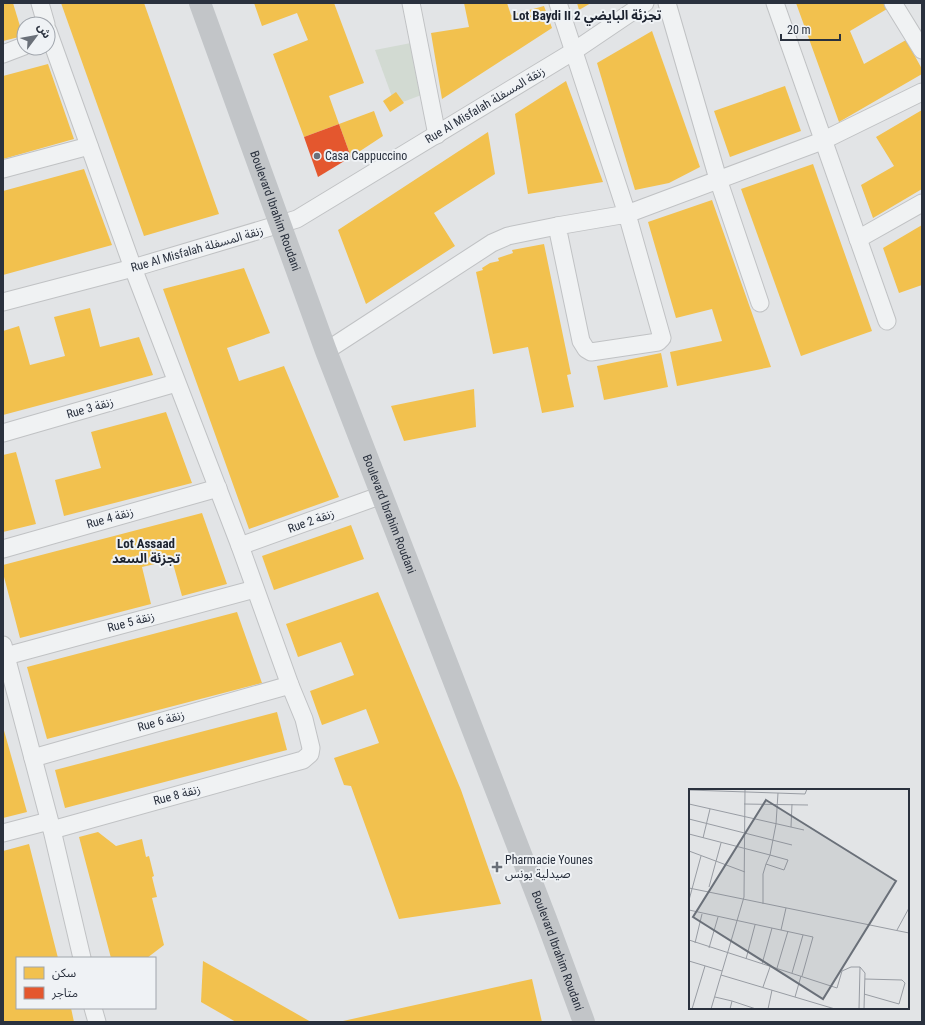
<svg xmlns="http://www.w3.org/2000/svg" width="925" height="1025" font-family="'Roboto Condensed','Noto Sans Arabic',sans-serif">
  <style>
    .green { fill: #d2dad2 }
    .homes { fill: #f2c14e }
    .shops { fill: #e4572e }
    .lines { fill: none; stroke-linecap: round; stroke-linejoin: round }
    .street-casing { stroke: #c0c2c4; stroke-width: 19 }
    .street { stroke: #f0f2f3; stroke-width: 17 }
    .secondary { stroke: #c2c5c8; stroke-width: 22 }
    .poi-dot { fill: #6a7079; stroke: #eff2f5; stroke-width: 1.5 }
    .labels { text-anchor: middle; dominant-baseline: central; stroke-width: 4; stroke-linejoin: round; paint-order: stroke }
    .street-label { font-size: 12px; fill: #2a313e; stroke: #eff2f5 }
    .poi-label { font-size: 12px; fill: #2a313e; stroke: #eff2f5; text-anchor: start }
    .neighbourhood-label { font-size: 13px; font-weight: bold; fill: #1c222f; stroke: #eff2f5 }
    .inset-road { fill: none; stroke: #989ca3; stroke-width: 1 }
    .view { fill: #6a7079; fill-opacity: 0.15; stroke: #6a7079; stroke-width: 2 }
    .inset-edge { fill: none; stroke: #2a313e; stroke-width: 2 }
  </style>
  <rect width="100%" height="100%" fill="#e2e4e6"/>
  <path class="green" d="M 416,42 L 424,94 L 395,105 L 375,50 Z"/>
  <g class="homes">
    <path d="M 3,3 L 13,3 L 23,36 L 3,41 Z"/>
    <path d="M 61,3 L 144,3 L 219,214 L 144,236 Z"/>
    <path d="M 254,3 L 334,3 L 364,83 L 329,96 L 339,124 L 374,111 L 383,136 L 351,157 L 339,124 L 304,137 L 273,54 L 308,40 L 297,13 L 262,26 Z"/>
    <path d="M 464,3 L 507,3 L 511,15 L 544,6 L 552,28 L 442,99 L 431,33 L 469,27 Z"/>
    <path d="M 577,3 L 591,3 L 579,10 Z"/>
    <path d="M 796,3 L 884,3 L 887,9 L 850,31 L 864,64 L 906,40 L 922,69 L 922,74 L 839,122 Z"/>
    <path d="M 652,31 L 700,167 L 669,183 L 635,190 L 597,63 Z"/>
    <path d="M 48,64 L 74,139 L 3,159 L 3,76 Z"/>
    <path d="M 566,81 L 603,182 L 528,194 L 515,114 Z"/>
    <path d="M 785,86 L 801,131 L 730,157 L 714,111 Z"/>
    <path d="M 396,92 L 404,103 L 390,112 L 383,101 Z"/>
    <path d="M 922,110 L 922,189 L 873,218 L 861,185 L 894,166 L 876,137 Z"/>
    <path d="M 488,132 L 495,174 L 434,213 L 455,246 L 366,304 L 338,230 Z"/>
    <path d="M 813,164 L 872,331 L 801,356 L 741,189 Z"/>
    <path d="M 84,169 L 112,245 L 3,275 L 3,191 Z"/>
    <path d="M 712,200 L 771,367 L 677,386 L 670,352 L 722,341 L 712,309 L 676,318 L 648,222 Z"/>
    <path d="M 922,225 L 922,285 L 899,293 L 883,248 Z"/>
    <path d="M 544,244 L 571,374 L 567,375 L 574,407 L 542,413 L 528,347 L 493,354 L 476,272 L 483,270 L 482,268 L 490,263 L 499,261 L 498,258 L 513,253 L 512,250 Z"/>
    <path d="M 244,268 L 270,333 L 227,348 L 239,381 L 284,366 L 339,497 L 249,529 L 163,289 Z"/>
    <path d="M 90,308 L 100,347 L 139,337 L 153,375 L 3,415 L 3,331 L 19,326 L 30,365 L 65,356 L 54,317 Z"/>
    <path d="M 661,353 L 668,387 L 604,400 L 597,366 Z"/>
    <path d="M 474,389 L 476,427 L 404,441 L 391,406 Z"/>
    <path d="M 166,412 L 192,483 L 64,516 L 55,480 L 101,468 L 91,432 Z"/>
    <path d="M 16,452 L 36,524 L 3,532 L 3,455 Z"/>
    <path d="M 202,513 L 227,584 L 182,596 L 172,560 L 142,567 L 151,604 L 20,638 L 3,573 L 3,565 Z"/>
    <path d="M 351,525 L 364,559 L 274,590 L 262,556 Z"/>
    <path d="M 378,592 L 461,790 L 501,904 L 399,919 L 351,786 L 344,785 L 334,758 L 379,743 L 366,709 L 322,725 L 310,691 L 354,675 L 341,642 L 298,657 L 286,624 Z"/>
    <path d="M 237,612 L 262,683 L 47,739 L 27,667 Z"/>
    <path d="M 277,712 L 287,750 L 65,808 L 55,770 Z"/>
    <path d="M 3,727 L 27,812 L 3,818 Z"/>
    <path d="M 98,832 L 116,846 L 142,839 L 146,857 L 149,856 L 154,876 L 152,877 L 157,897 L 152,898 L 164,945 L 147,958 L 111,958 L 79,837 Z"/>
    <path d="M 29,844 L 58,958 L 17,958 L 17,1008 L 71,1008 L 74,1022 L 3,1022 L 3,851 Z"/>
    <path d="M 203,961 L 248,986 L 311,1022 L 236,1022 L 201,1002 Z"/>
    <path d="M 532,979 L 542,1022 L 343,1022 L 343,1021 Z"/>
  </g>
  <path class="shops" d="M 339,124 L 351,157 L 318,177 L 304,137 Z"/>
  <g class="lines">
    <defs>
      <g id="street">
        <path d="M 40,3 L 46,24"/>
        <path d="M 411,3 L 437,135"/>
        <path d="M 558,3 L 627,214 L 662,338 L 658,342 L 591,352 L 586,349 L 581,341 L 557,226 L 627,214 L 822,141 L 922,92"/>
        <path d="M 667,3 L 718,179 L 760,303"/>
        <path d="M 775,3 L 887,321"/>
        <path d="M 893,3 L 922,50"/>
        <path d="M 48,31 L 133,268 L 240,546 L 290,685 L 304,719 L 311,748 L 310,754 L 303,760 L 52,830"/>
        <path d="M 3,54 L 24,46"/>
        <path d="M 3,169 L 89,146"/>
        <path d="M 858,239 L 922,203"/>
        <path d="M 3,302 L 133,268 L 297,219 L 574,51 L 645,3"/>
        <path d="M 326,351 L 492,243 L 508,236 L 557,226"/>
        <path d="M 3,433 L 176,383"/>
        <path d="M 240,546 L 382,495"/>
        <path d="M 3,549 L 218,488"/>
        <path d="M 3,645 L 52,830 L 82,958"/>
        <path d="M 6,656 L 255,589"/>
        <path d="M 33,758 L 290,685"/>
        <path d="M 3,833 L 49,821"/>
        <path d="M 93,1008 L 97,1022"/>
      </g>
    </defs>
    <use href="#street" class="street-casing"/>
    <use href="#street" class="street"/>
    <path class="secondary" id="s1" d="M 200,3 L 326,351 L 546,919 L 584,1022"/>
  </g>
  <g class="poi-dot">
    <circle cx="317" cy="156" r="4"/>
    <path d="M495 861h4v4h4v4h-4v4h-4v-4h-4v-4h4z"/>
  </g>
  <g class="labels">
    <g class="street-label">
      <text transform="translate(485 105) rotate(-31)">Rue Al Misfalah زنقة المسفلة</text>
      <text stroke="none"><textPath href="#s1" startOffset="221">Boulevard Ibrahim Roudani</textPath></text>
      <text transform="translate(197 249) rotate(-16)">Rue Al Misfalah زنقة المسفلة</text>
      <text transform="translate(90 408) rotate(-16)">Rue 3 زنقة</text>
      <text stroke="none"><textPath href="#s1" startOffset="545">Boulevard Ibrahim Roudani</textPath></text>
      <text transform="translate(110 518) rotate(-16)">Rue 4 زنقة</text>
      <text transform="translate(311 521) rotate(-20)">Rue 2 زنقة</text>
      <text transform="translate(131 622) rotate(-15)">Rue 5 زنقة</text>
      <text transform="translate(161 721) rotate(-16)">Rue 6 زنقة</text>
      <text transform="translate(177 795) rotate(-15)">Rue 8 زنقة</text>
      <text stroke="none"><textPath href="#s1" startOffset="1013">Boulevard Ibrahim Roudani</textPath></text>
    </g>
    <g class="poi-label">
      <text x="325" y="156">Casa Cappuccino</text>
      <text x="505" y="860">Pharmacie Younes<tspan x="505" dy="14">صيدلية يونس</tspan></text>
    </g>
    <g class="neighbourhood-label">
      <text x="587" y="15">Lot Baydi II تجزئة البايضي 2</text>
      <text x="146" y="543">Lot Assaad<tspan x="146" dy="15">تجزئة السعد</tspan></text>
    </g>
  </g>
  <g transform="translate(689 789)">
    <rect width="220" height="220" fill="#e2e4e6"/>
    <path class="inset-road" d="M 0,1 L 116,5 L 118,0M 0,15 L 115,41M 55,15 L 119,16M 0,30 L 103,56M 102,38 L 103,15M 0,45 L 81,66 L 99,71 L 95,81 L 77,75 L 81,66 L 87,35 L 89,4M 14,49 L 21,20M 0,62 L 56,83M 20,98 L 32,54M 0,99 L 220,144M 0,111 L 12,67M 74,115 L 74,85 L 77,75M 0,121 L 124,148 L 113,187M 92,141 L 97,119M 208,141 L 220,119M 0,151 L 148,199 L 153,182 L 162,178 L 171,178M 6,154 L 13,125M 20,159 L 29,128M 57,170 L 66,136M 0,172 L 33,182M 73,175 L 83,139M 171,178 L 176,184 L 175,220M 88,179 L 99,142M 103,184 L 114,146M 32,186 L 146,220M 74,198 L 81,178M 175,205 L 210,215 L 216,194 L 213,191 L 176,190M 26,208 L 43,212 L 41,220M 106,208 L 112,187M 43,212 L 67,220M 3,220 L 16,177M 22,220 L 55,108 L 56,0M 79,220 L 83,201M 170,220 L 171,178"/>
    <path class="view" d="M 77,11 L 207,92 L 134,210 L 4,128 Z"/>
    <rect width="220" height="220" class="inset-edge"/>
  </g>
  <rect width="925" height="1025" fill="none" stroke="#2a313e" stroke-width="8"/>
  <rect x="16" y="957" width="140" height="52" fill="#eff2f5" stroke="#a0a5ac"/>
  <rect x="24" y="967" width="20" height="12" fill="#f2c14e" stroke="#a0a5ac"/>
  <text x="52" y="977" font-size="12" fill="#2a313e">سكن</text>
  <rect x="24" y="987" width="20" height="12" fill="#e4572e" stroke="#a0a5ac"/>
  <text x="52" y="997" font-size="12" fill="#2a313e">متاجر</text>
  <g transform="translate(36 36) rotate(58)"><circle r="19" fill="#eff2f5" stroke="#a0a5ac"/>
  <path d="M0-3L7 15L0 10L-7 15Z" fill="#6a7079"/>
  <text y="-6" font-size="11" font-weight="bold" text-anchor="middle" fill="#2a313e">ش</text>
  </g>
  <path d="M781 34v6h59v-6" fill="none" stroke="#2a313e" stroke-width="2"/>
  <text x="787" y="34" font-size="12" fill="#2a313e" stroke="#eff2f5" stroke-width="3" paint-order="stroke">20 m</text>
</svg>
